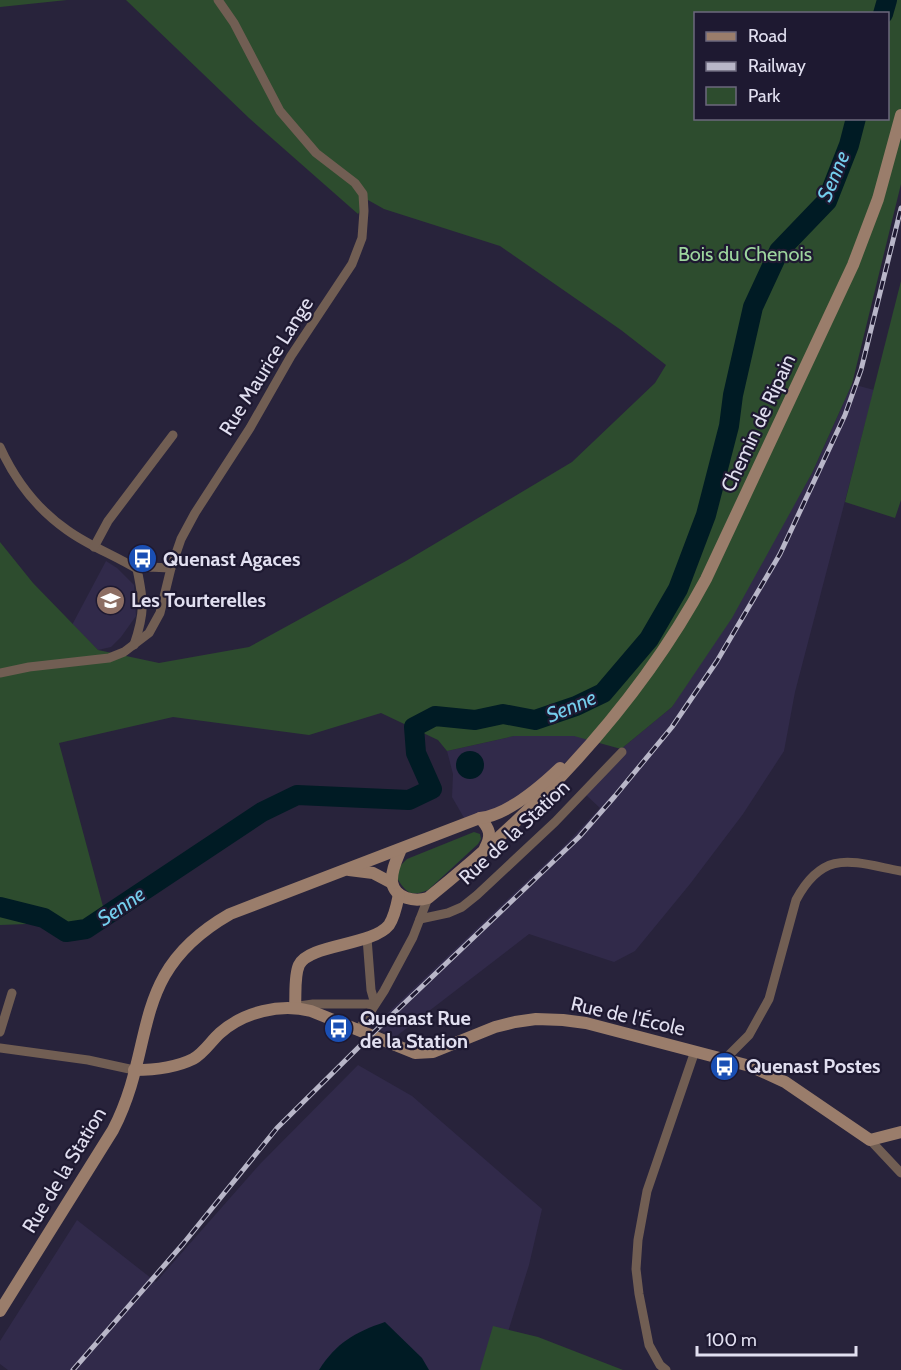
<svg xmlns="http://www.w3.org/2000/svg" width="901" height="1370" font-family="Cabin,sans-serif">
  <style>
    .built { fill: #312a4a }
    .green { fill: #2d4c2e; fill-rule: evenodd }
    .water { fill: #001b24 }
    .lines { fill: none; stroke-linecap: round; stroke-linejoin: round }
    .river { stroke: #001b24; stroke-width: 20 }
    .street { stroke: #715e53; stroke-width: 9 }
    .secondary { stroke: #9a7d6b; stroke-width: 12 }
    .rail-casing { stroke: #b8b6c8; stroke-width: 5 }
    .rail { stroke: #1e1931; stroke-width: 3; stroke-dasharray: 9; stroke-linecap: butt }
    .labels { text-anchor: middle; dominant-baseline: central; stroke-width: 4.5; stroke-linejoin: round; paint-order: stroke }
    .park-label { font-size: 20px; fill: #9dd59e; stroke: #1e1931 }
    .street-label { font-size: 20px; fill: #e1dff0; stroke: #1e1931 }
    .poi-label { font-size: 20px; font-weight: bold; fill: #e1dff0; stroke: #1e1931; text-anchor: start }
    .water-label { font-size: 21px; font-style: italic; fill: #74cdec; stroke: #1e1931 }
  </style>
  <rect width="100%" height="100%" fill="#28233b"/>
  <g class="built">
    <path d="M 852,384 L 874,390 L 795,692 L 784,751 L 743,814 L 690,884 L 635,951 L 614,962 L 529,934 L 394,1038 L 374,1026 L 565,845 L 600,808 L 585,794 L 621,749 L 672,707 L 812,473 Z"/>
    <path d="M 106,561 L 117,568 L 134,585 L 136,616 L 121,637 L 111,647 L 98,650 L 72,625 Z"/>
    <path d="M 605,726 L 530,794 L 467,823 L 452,797 L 453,774 L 447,751 L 514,736 Z"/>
    <path d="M 358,1065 L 412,1096 L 542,1209 L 529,1265 L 496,1370 L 8,1370 L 0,1364 L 0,1341 L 77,1220 L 156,1282 L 260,1164 Z"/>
  </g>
  <g class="green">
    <path d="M 0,0 L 67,0 L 0,7 Z"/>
    <path d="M 126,0 L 901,0 L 901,184 L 852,384 L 812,473 L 732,618 L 672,707 L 621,749 L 574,736 L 514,736 L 447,751 L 438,740 L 381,713 L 309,735 L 173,717 L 59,743 L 104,910 L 79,922 L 0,925 L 0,542 L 33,583 L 98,650 L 159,663 L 249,647 L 406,561 L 572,462 L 655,383 L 666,365 L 621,330 L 500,246 L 384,209 L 368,200 L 358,214 L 249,118 ZM 696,14 L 888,14 L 888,118 L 696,118 Z"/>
    <path d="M 901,281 L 901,500 L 895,518 L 845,502 Z"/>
    <path d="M 474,832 L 480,834 L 481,839 L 478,844 L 428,890 C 411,897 406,893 397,878 L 399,867 L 407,859 Z"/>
    <path d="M 493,1326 L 538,1337 L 623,1370 L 480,1370 Z"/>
  </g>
  <g class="water">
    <circle cx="470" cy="765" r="14"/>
    <path d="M 385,1322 L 422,1358 L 429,1370 L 319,1370 C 336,1343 355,1332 385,1322 Z"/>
  </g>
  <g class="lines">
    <g class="river">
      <path d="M 883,14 L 887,0"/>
      <path d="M 0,907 L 44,918 L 66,932 L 86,929 L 262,812 L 297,795 L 409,800 L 432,789 L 416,753 L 414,727 L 435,716 L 475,720 L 503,714 L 535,720 L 576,706 L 603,693 L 649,639 L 678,589 L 706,515 L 729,426 L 733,395 L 753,307 L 779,251 L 827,201 L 849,145 L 856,118"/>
    </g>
    <g class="street">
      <path d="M 0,447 C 15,480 37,509 67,530 C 89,546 114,555 137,569 L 148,567 L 171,568"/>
      <path d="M 94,547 L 108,521 L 173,435"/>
      <path d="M 134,645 C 145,612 144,602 137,569"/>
      <path d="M 0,673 L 29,667 L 109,658 L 124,652 L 149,633 L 160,613 L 171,568 L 181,539 L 195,513 L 250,428 L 291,356 L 352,264 L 362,238 L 364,211 L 363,194 L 355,183 L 316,153 L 280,111 L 234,23 L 218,0"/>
      <path d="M 420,919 L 448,913 L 462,907 L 477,895 L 555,822 L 622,752"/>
      <path d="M 367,938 L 371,990 L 375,1004"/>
      <path d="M 299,1006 L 313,1004 L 375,1004"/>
      <path d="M 358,1031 L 384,991 L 413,937 L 428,898"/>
      <path d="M 0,1032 L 12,993"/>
      <path d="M 0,1048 L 88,1060 L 134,1070"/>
      <path d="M 725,1059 L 749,1035 L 769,999 L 796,900 C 824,848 852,862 901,871"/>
      <path d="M 870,1140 L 901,1173"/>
      <path d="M 666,1370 L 660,1365 L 649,1345 L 639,1294 L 636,1269 L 638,1240 L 647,1191 L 695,1051"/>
    </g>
    <g class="secondary">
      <path d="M 480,818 C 490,829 492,835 485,848"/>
      <path d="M 401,849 C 397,859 391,870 392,882 C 395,899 415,902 428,898 C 539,809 639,704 706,579 L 853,265 L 878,199 L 901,115"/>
      <path d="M 349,870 L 373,873 L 392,883"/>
      <path d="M 295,1007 C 296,994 294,976 299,965 C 309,944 372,946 389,925 C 395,916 397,904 399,894"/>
      <path d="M 134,1070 C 155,1070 175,1068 193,1059 C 204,1053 211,1041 220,1033 C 244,1012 280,1003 311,1011 L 415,1053 L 433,1052 L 495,1027 L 515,1022 L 536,1019 L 563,1020 L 586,1023 L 750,1066 L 785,1082 L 870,1140 L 901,1132"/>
      <path d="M 0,1311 L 113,1130 C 158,1043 127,973 230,914 L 480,818 C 508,815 540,787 560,768"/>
    </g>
    <defs>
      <path id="rail" d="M 73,1370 L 183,1244 L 277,1128 L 371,1035 L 579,837 L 615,796 L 672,727 L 717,661 L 780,554 L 845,415 L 861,370 L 901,208"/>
    </defs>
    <use href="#rail" class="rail-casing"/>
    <use href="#rail" class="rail"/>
  </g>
  <defs>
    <symbol id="bus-disc" viewBox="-11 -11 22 22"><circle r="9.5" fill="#1a4fb4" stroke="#1e1931"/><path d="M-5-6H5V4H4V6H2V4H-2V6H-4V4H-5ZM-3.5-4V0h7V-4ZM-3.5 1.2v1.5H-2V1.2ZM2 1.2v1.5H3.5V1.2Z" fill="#fff"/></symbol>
    <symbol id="school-disc" viewBox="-11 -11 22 22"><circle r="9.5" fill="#8d6e63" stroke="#1e1931"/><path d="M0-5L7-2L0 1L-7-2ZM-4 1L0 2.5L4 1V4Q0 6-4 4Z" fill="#fff"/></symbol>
  </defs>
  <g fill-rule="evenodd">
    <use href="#bus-disc" x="126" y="542" width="33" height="33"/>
    <use href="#school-disc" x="94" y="584" width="33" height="33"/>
    <use href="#bus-disc" x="322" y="1012" width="33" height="33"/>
    <use href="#bus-disc" x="708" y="1050" width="33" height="33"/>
  </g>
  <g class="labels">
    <g class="park-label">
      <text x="745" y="254">Bois du Chenois</text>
    </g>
    <g class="street-label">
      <text transform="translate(266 366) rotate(-58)">Rue Maurice Lange</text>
      <text transform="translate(758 423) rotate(-65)">Chemin de Ripain</text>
      <text transform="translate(514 832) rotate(-43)">Rue de la Station</text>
      <text transform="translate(628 1016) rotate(13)">Rue de l'École</text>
      <text transform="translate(64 1170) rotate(-59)">Rue de la Station</text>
    </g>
    <g class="poi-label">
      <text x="163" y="559">Quenast Agaces</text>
      <text x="131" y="600">Les Tourterelles</text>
      <text x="360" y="1018">Quenast Rue<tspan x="360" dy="23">de la Station</tspan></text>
      <text x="746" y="1066">Quenast Postes</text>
    </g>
    <g class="water-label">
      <text transform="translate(833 176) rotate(-67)">Senne</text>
      <text transform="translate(571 706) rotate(-23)">Senne</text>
      <text transform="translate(121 906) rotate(-34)">Senne</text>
    </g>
  </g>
  <rect x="694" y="12" width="195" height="108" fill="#1e1931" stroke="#6c687d" stroke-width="1.5"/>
  <rect x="706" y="32" width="30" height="9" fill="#9a7d6b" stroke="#6c687d" stroke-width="1.5"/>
  <text x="748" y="42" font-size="18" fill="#e1dff0">Road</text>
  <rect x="706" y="62" width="30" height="9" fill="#b8b6c8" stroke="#6c687d" stroke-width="1.5"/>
  <text x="748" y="72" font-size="18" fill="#e1dff0">Railway</text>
  <rect x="706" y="87" width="30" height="18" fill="#2d4c2e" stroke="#6c687d" stroke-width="1.5"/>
  <text x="748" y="102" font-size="18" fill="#e1dff0">Park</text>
  <path d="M697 1346v9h159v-9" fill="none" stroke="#e1dff0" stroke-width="3"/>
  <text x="706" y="1346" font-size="18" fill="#e1dff0" stroke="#1e1931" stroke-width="4.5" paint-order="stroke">100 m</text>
</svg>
